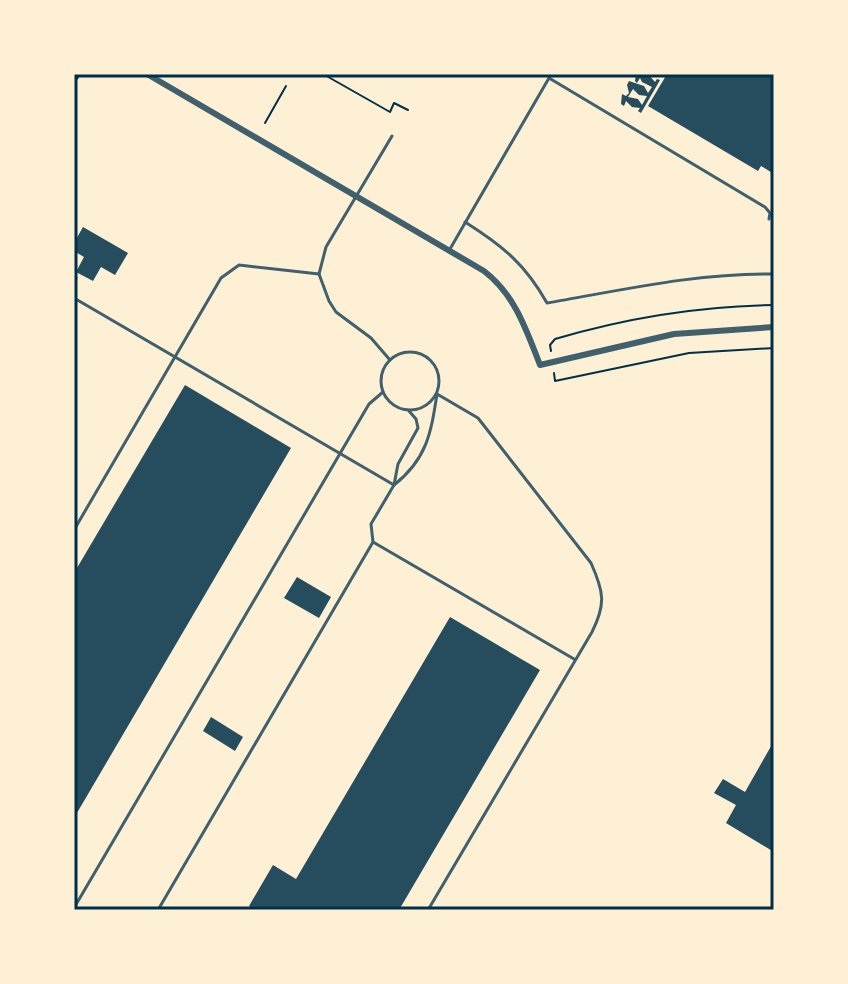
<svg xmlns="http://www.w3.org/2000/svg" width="848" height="984" font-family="Poppins,sans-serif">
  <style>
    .building { fill: #264d5e; fill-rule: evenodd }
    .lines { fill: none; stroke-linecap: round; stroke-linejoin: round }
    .path { stroke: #003049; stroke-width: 2 }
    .service { stroke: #3f606c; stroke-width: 3 }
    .minor { stroke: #3f606c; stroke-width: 6 }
    .primary { stroke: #003049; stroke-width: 10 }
    .neatline { fill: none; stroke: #003049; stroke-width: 3 }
  </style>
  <rect width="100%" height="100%" fill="#fdf0d5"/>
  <g class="building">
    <path d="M 636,74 L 648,74 L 655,82 L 657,79 L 660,80 L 641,113 L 638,111 L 640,108 L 632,107 L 626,101 L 624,106 L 621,104 L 622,94 L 626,96 L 629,93 L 627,85 L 629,81 L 644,86 L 648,93 L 652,87 L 642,82 L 640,78 L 637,83 L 635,81 ZM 633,89 L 639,95 L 647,96 L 642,105 L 638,99 L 628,97 Z"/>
    <path d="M 667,74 L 774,74 L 774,174 L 761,166 L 758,171 L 648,106 Z"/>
    <path d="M 83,227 L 128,253 L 115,275 L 101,267 L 93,281 L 76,272 L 84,257 L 74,251 L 74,243 Z"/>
    <path d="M 185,385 L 291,448 L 74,818 L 74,573 Z"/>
    <path d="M 297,577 L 331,597 L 319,618 L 284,598 Z"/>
    <path d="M 450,617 L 540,670 L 399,910 L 255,910 L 249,906 L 273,865 L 296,879 Z"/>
    <path d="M 211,717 L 243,737 L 235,751 L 203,731 Z"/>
    <path d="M 774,741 L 774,852 L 726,823 L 736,805 L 714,793 L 723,779 L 745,792 Z"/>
  </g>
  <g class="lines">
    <g class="path">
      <path d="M 323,74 L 390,112 L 394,103 L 408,110"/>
      <path d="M 265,123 L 286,86"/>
      <path d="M 551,351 L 550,345 L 555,339 C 626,318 700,306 774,305"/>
      <path d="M 554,373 L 555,381 L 689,353 L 774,348"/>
    </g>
    <g class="service">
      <path d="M 465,222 C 503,246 525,264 547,303 C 623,290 696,273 774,274"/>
      <path d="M 450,249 L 549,78 L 765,207 L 770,213 L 769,219"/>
      <path d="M 74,282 L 76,278"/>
      <path d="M 74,298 L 394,485"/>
      <circle cx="410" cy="381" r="29"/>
      <path d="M 390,360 L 371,338 L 336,312 L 329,301 L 319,274 L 326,247 L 392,136"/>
      <path d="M 394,485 C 427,459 431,433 437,394 L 478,418 L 591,563 C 604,592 606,604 592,632 L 428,910"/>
      <path d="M 74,530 L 221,278 L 239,265 L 319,274"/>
      <path d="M 373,542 L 574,659"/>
      <path d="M 74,908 L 369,404 L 383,392"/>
      <path d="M 158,910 L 373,542 L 371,524 L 394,485 L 398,464 L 418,428 L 416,419 L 409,411"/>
    </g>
    <path class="minor" d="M 147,74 L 484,271 C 515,295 526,329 540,365 L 674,334 L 774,327"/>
    <path class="primary" d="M 74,76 L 75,74"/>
  </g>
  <rect width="848" height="984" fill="none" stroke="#fdf0d5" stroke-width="152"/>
  <rect x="76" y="76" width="696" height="832" class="neatline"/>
</svg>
